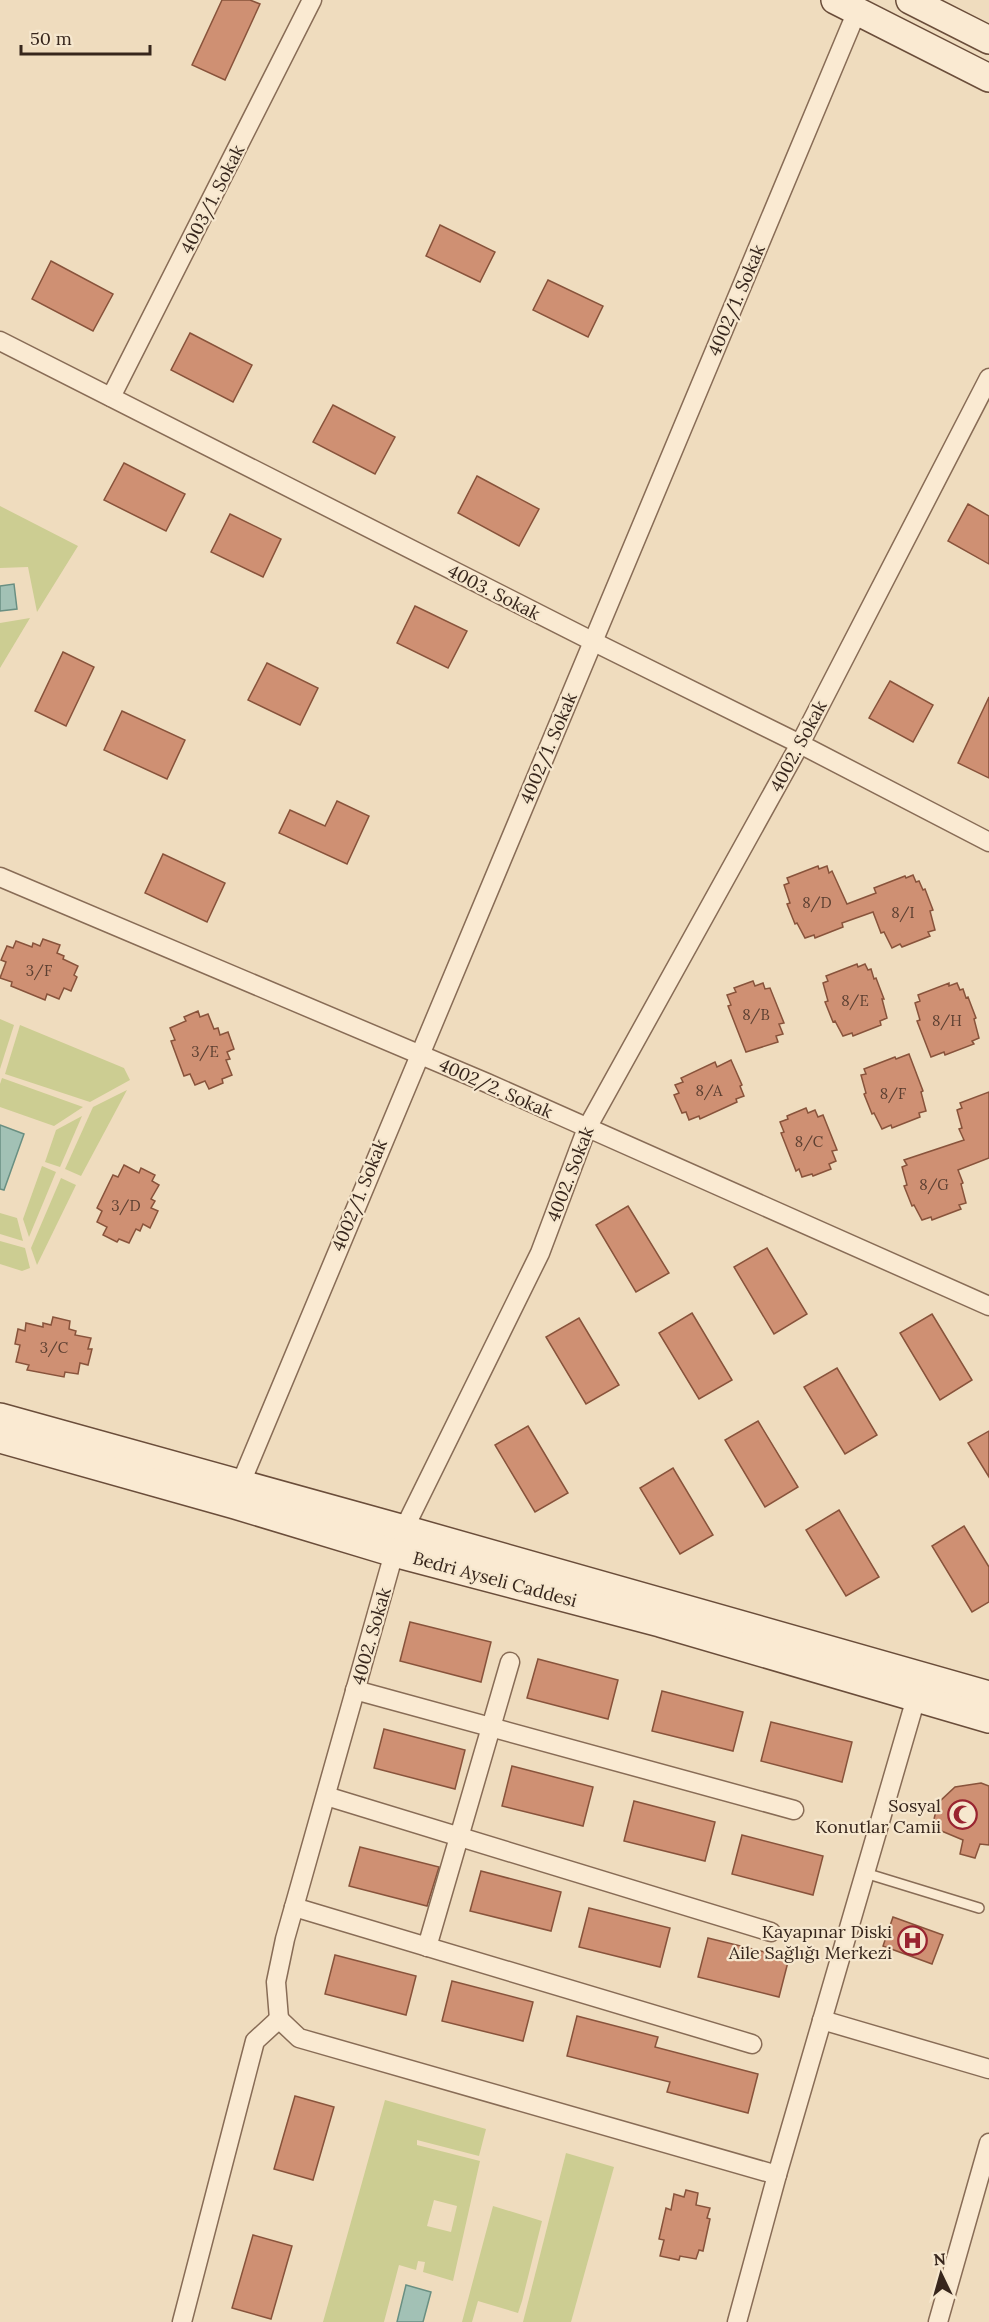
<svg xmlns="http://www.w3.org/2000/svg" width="989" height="2322" font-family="Lora,serif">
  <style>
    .green { fill: #cccd92; fill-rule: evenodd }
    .water { fill: #a2c1b5; stroke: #698f82; stroke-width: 1.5 }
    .building { fill: #cf9073; stroke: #88533b; stroke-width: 1.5 }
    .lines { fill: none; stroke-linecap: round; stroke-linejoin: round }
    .service-casing { stroke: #886c56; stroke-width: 12 }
    .minor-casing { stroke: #886c56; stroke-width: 21 }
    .secondary-casing { stroke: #6a4d3a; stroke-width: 30 }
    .service { stroke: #faead2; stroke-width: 9 }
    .minor { stroke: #faead2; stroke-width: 18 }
    .secondary { stroke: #faead2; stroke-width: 27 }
    .labels { text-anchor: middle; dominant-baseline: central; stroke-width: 4.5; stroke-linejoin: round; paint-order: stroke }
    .number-label { font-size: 15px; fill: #5d4032 }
    .street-label { font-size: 18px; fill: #37261c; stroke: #f6e7ce }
    .poi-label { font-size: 18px; fill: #37261c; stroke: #f6e7ce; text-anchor: end }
  </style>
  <rect width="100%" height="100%" fill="#efdcbe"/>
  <g class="green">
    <path d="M 0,506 L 78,546 L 37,612 L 28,567 L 0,568 Z"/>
    <path d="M 30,618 L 0,668 L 0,623 Z"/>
    <path d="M 0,1019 L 14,1025 L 0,1069 Z"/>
    <path d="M 20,1025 L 124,1068 L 130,1080 L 90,1102 L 5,1074 Z"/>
    <path d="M 2,1078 L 83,1107 L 54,1126 L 0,1107 L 0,1084 Z"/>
    <path d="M 127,1090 L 81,1176 L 65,1169 L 93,1107 Z"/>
    <path d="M 82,1116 L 60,1167 L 45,1162 L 56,1130 Z"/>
    <path d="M 42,1166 L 56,1172 L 29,1237 L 23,1219 Z"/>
    <path d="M 61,1178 L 76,1185 L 37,1265 L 31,1248 Z"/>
    <path d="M 0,1213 L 17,1218 L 23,1241 L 0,1234 Z"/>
    <path d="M 0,1241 L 25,1248 L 30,1268 L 22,1271 L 0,1264 Z"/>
    <path d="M 385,2100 L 486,2129 L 479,2156 L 417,2140 L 417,2145 L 480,2161 L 453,2281 L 423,2272 L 425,2262 L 418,2261 L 416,2270 L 399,2265 L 384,2322 L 323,2322 ZM 434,2200 L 457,2206 L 451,2232 L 427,2226 Z"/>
    <path d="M 566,2153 L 614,2167 L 571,2322 L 523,2322 Z"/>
    <path d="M 493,2206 L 542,2221 L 522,2301 L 518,2313 L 478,2301 L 472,2322 L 462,2322 Z"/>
  </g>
  <g class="water">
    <path d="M 14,584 L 17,609 L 0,611 L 0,586 Z"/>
    <path d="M 0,1125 L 24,1134 L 4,1190 L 0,1189 Z"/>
    <path d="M 406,2285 L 431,2292 L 423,2322 L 397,2322 Z"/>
  </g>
  <g class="building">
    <path d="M 222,0 L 250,0 L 260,4 L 225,80 L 192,65 Z"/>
    <path d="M 440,225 L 495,252 L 480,282 L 426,256 Z"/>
    <path d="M 51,261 L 113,294 L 93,331 L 32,299 Z"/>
    <path d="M 548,280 L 603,306 L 588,337 L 533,310 Z"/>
    <path d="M 190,333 L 252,365 L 233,402 L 171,370 Z"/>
    <path d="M 333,405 L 395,437 L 375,474 L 313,442 Z"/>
    <path d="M 124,463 L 185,494 L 166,531 L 104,500 Z"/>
    <path d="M 477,476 L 539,509 L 519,546 L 458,513 Z"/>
    <path d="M 968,504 L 989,516 L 989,564 L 948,541 Z"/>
    <path d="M 230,514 L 281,539 L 263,577 L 211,552 Z"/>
    <path d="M 415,606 L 467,631 L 448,668 L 397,643 Z"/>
    <path d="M 63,652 L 94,667 L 66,726 L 35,711 Z"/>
    <path d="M 267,663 L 318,688 L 300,725 L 248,700 Z"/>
    <path d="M 890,681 L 933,705 L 913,742 L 869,718 Z"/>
    <path d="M 989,697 L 989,778 L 958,763 Z"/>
    <path d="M 122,711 L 185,740 L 167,779 L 104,750 Z"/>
    <path d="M 337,801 L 369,816 L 347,864 L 279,833 L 290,810 L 325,826 Z"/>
    <path d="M 163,854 L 225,883 L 207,922 L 145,893 Z"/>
    <path d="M 818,866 L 819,869 L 827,866 L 829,873 L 832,871 L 847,904 L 876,893 L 874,888 L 905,876 L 906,878 L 913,875 L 916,882 L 919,881 L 923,890 L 925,889 L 933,910 L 930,911 L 935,930 L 928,932 L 930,936 L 902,947 L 900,944 L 892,948 L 884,932 L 881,933 L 873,912 L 842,923 L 843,927 L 815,938 L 814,935 L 805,938 L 797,923 L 795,924 L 787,904 L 790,903 L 784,885 L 789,883 L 787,878 Z"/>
    <path d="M 43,939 L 60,945 L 57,953 L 64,956 L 63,959 L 78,966 L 74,975 L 77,977 L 71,991 L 64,988 L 59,999 L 47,994 L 45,1000 L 11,986 L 12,982 L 0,978 L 6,962 L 1,960 L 7,946 L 13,948 L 16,941 L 32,947 L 33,943 L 40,946 Z"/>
    <path d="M 857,964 L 858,967 L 865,964 L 868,970 L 871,969 L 874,979 L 876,978 L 884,999 L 882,999 L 887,1018 L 880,1021 L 881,1025 L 853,1036 L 852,1033 L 843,1036 L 835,1021 L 833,1022 L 825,1002 L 828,1001 L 823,983 L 828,981 L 826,976 Z"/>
    <path d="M 753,981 L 755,986 L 763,983 L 765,989 L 770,988 L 784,1023 L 779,1024 L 783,1034 L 776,1036 L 778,1042 L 746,1052 L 728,1006 L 731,1005 L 727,995 L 736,992 L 734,988 Z"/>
    <path d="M 949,983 L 949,986 L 957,983 L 960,990 L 963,989 L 966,998 L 968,997 L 976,1018 L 974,1019 L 979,1038 L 972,1041 L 974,1044 L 945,1055 L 944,1052 L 931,1057 L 917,1021 L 920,1020 L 915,1003 L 920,1001 L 918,995 Z"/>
    <path d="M 198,1011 L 200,1017 L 208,1014 L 214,1029 L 218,1028 L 220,1035 L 228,1032 L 234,1049 L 227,1052 L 230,1059 L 226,1060 L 232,1075 L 222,1079 L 223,1083 L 209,1089 L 205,1081 L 195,1085 L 190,1074 L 184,1076 L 171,1041 L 175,1040 L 170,1028 L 186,1021 L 184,1017 Z"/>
    <path d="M 909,1054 L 923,1091 L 921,1092 L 926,1111 L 919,1113 L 920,1117 L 892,1128 L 891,1125 L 882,1129 L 874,1113 L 872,1114 L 864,1094 L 866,1093 L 861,1075 L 866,1074 L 864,1069 L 895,1057 L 896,1059 Z"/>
    <path d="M 731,1060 L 742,1085 L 740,1086 L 744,1096 L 736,1099 L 737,1102 L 700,1119 L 699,1116 L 689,1120 L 686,1112 L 682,1113 L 674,1095 L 679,1093 L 675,1085 L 683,1082 L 681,1078 L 715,1062 L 717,1067 Z"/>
    <path d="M 989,1092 L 989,1158 L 958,1170 L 963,1183 L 961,1184 L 966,1203 L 959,1205 L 961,1209 L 932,1220 L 931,1217 L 922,1220 L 914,1205 L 912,1206 L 904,1186 L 907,1185 L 902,1167 L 907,1165 L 904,1160 L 964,1140 L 959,1129 L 962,1128 L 957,1110 L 962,1108 L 960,1103 Z"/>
    <path d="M 806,1108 L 808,1113 L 815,1110 L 818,1117 L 823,1115 L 837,1150 L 832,1151 L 836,1161 L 829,1164 L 831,1169 L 813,1176 L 812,1174 L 802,1177 L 799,1169 L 796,1171 L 781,1133 L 784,1132 L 780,1122 L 788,1119 L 787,1116 Z"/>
    <path d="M 124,1165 L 139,1173 L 141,1168 L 155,1175 L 152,1181 L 159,1185 L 151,1199 L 155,1201 L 151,1208 L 158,1211 L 150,1228 L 143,1224 L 140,1231 L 136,1229 L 129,1243 L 119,1239 L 117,1242 L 103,1235 L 107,1227 L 97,1222 L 102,1211 L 97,1208 L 113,1175 L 118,1177 Z"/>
    <path d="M 628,1206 L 669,1273 L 636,1292 L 596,1225 Z"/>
    <path d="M 767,1248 L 807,1314 L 774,1334 L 734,1267 Z"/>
    <path d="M 692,1313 L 732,1380 L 699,1399 L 659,1333 Z"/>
    <path d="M 932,1314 L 972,1380 L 940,1400 L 900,1333 Z"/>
    <path d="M 53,1317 L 70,1321 L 69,1329 L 76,1331 L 75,1335 L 91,1338 L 88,1349 L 92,1349 L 88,1365 L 80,1363 L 78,1374 L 65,1372 L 64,1377 L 27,1370 L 29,1365 L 16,1362 L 20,1345 L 15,1344 L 18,1329 L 25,1331 L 26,1323 L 43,1327 L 43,1323 L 51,1325 Z"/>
    <path d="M 579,1318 L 619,1385 L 586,1404 L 546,1337 Z"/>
    <path d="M 837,1368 L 877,1435 L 845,1454 L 804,1387 Z"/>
    <path d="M 758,1421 L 798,1487 L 765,1507 L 725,1440 Z"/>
    <path d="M 528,1426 L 568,1493 L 535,1512 L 495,1445 Z"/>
    <path d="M 989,1431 L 989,1477 L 968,1443 Z"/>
    <path d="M 673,1468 L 713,1535 L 680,1554 L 640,1488 Z"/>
    <path d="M 839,1510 L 879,1577 L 846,1596 L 806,1530 Z"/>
    <path d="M 964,1526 L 989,1567 L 989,1602 L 972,1612 L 932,1546 Z"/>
    <path d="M 410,1622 L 491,1642 L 481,1682 L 400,1661 Z"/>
    <path d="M 538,1659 L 618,1680 L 608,1719 L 527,1698 Z"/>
    <path d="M 662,1691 L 743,1712 L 733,1751 L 652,1731 Z"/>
    <path d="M 771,1722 L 852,1742 L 842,1782 L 761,1761 Z"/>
    <path d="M 384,1729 L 465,1750 L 455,1789 L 374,1768 Z"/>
    <path d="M 512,1766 L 593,1787 L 583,1826 L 502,1806 Z"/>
    <path d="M 981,1783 L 989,1786 L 989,1845 L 980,1844 L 975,1858 L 960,1854 L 963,1840 L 932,1827 L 938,1803 L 955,1787 Z"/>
    <path d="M 634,1801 L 715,1822 L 705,1861 L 624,1841 Z"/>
    <path d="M 742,1835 L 823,1856 L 813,1895 L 732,1874 Z"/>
    <path d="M 360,1847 L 439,1867 L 427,1906 L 349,1886 Z"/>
    <path d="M 481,1871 L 561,1892 L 551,1931 L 470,1911 Z"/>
    <path d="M 589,1908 L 670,1928 L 660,1967 L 579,1947 Z"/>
    <path d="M 893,1917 L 943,1935 L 932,1964 L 883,1946 Z"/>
    <path d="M 708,1938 L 789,1958 L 779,1997 L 698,1977 Z"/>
    <path d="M 335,1955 L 416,1976 L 406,2015 L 325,1994 Z"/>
    <path d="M 452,1981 L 533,2002 L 523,2041 L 442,2021 Z"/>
    <path d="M 577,2016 L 658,2037 L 655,2047 L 758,2074 L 748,2113 L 667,2092 L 670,2082 L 567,2056 Z"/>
    <path d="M 295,2096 L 334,2107 L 313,2180 L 274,2169 Z"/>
    <path d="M 686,2190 L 698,2193 L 696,2205 L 710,2208 L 707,2218 L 710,2219 L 703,2251 L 699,2250 L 696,2259 L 680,2256 L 679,2260 L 660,2256 L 664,2240 L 659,2239 L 666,2208 L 671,2210 L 674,2194 L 684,2197 Z"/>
    <path d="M 253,2235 L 292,2246 L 271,2319 L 232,2308 Z"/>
  </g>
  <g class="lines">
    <defs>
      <path id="service" d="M 865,1873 L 979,1908"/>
      <g id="minor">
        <path d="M 0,341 L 594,642 L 800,744 L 989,842"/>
        <path d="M 111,397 L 312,0"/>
        <path d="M 0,877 L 487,1083 L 989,1306"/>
        <path d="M 240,1485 C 443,992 652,502 857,11"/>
        <path d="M 355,1690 L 794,1810"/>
        <path d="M 326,1796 L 771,1932"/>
        <path d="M 294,1907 L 752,2044"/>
        <path d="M 427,1947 L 510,1662"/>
        <path d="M 279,2019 L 276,1982 L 285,1939 L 394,1553 L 404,1529 L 540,1253 L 587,1128 L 800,744 L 989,378"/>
        <path d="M 279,2019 L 299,2038 L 777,2175"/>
        <path d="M 822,2020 L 989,2069"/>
        <path d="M 182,2322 L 255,2041 L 279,2019"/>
        <path d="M 737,2322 L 777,2175 L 916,1698"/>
        <path d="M 938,2322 L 989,2143"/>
      </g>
      <g id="secondary">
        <path d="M 835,0 L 989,78"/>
        <path d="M 910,0 L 989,40"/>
        <path d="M 0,1417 L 404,1529 L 989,1695"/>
        <path d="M 0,1439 L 235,1505 L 394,1553 L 660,1623 L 989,1719"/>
      </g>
    </defs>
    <use href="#service" class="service-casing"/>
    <use href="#minor" class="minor-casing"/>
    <use href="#secondary" class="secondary-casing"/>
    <use href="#service" class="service"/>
    <use href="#minor" class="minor"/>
    <use href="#secondary" class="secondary"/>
  </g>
  <defs>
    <symbol id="mosque-ring" viewBox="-11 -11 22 22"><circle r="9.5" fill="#f6e7ce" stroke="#992430" stroke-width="1.5"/><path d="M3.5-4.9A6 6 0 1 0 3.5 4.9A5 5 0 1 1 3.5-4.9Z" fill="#992430"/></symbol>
    <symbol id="hospital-ring" viewBox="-11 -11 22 22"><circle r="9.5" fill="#f6e7ce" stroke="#992430" stroke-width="1.5"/><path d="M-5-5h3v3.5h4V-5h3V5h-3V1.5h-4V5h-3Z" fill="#992430"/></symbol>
  </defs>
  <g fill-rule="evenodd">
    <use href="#mosque-ring" x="946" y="1798" width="33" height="33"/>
    <use href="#hospital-ring" x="896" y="1924" width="33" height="33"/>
  </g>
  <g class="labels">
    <g class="number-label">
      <text x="817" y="902">8/D</text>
      <text x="903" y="912">8/I</text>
      <text x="39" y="970">3/F</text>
      <text x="855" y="1000">8/E</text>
      <text x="756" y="1014">8/B</text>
      <text x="947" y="1020">8/H</text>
      <text x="205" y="1051">3/E</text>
      <text x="709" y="1090">8/A</text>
      <text x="893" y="1093">8/F</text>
      <text x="809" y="1141">8/C</text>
      <text x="934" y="1184">8/G</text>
      <text x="126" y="1205">3/D</text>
      <text x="54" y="1347">3/C</text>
    </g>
    <g class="street-label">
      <text transform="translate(212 199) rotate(-63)">4003/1. Sokak</text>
      <text transform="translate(736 300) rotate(-67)">4002/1. Sokak</text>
      <text transform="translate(494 592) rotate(27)">4003. Sokak</text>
      <text transform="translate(798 746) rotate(-62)">4002. Sokak</text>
      <text transform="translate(548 748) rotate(-67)">4002/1. Sokak</text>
      <text transform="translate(496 1088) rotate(24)">4002/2. Sokak</text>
      <text transform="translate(570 1174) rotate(-69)">4002. Sokak</text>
      <text transform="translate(359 1195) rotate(-68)">4002/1. Sokak</text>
      <text transform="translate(495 1579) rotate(15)">Bedri Ayseli Caddesi</text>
      <text transform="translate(371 1636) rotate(-74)">4002. Sokak</text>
    </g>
    <g class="poi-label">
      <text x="941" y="1805">Sosyal<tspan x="941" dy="21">Konutlar Camii</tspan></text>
      <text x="892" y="1931">Kayapınar Diski<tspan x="892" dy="21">Aile Sağlığı Merkezi</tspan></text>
    </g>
  </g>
  <g transform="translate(941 2274) rotate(355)" stroke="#f6e7ce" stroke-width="4.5" paint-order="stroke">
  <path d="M0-4.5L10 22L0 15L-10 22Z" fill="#37261c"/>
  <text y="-9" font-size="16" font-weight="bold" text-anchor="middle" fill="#37261c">N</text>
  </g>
  <path d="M21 45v9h129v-9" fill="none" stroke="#37261c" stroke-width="3"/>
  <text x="30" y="45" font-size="18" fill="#37261c" stroke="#f6e7ce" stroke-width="4.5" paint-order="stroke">50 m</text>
</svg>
